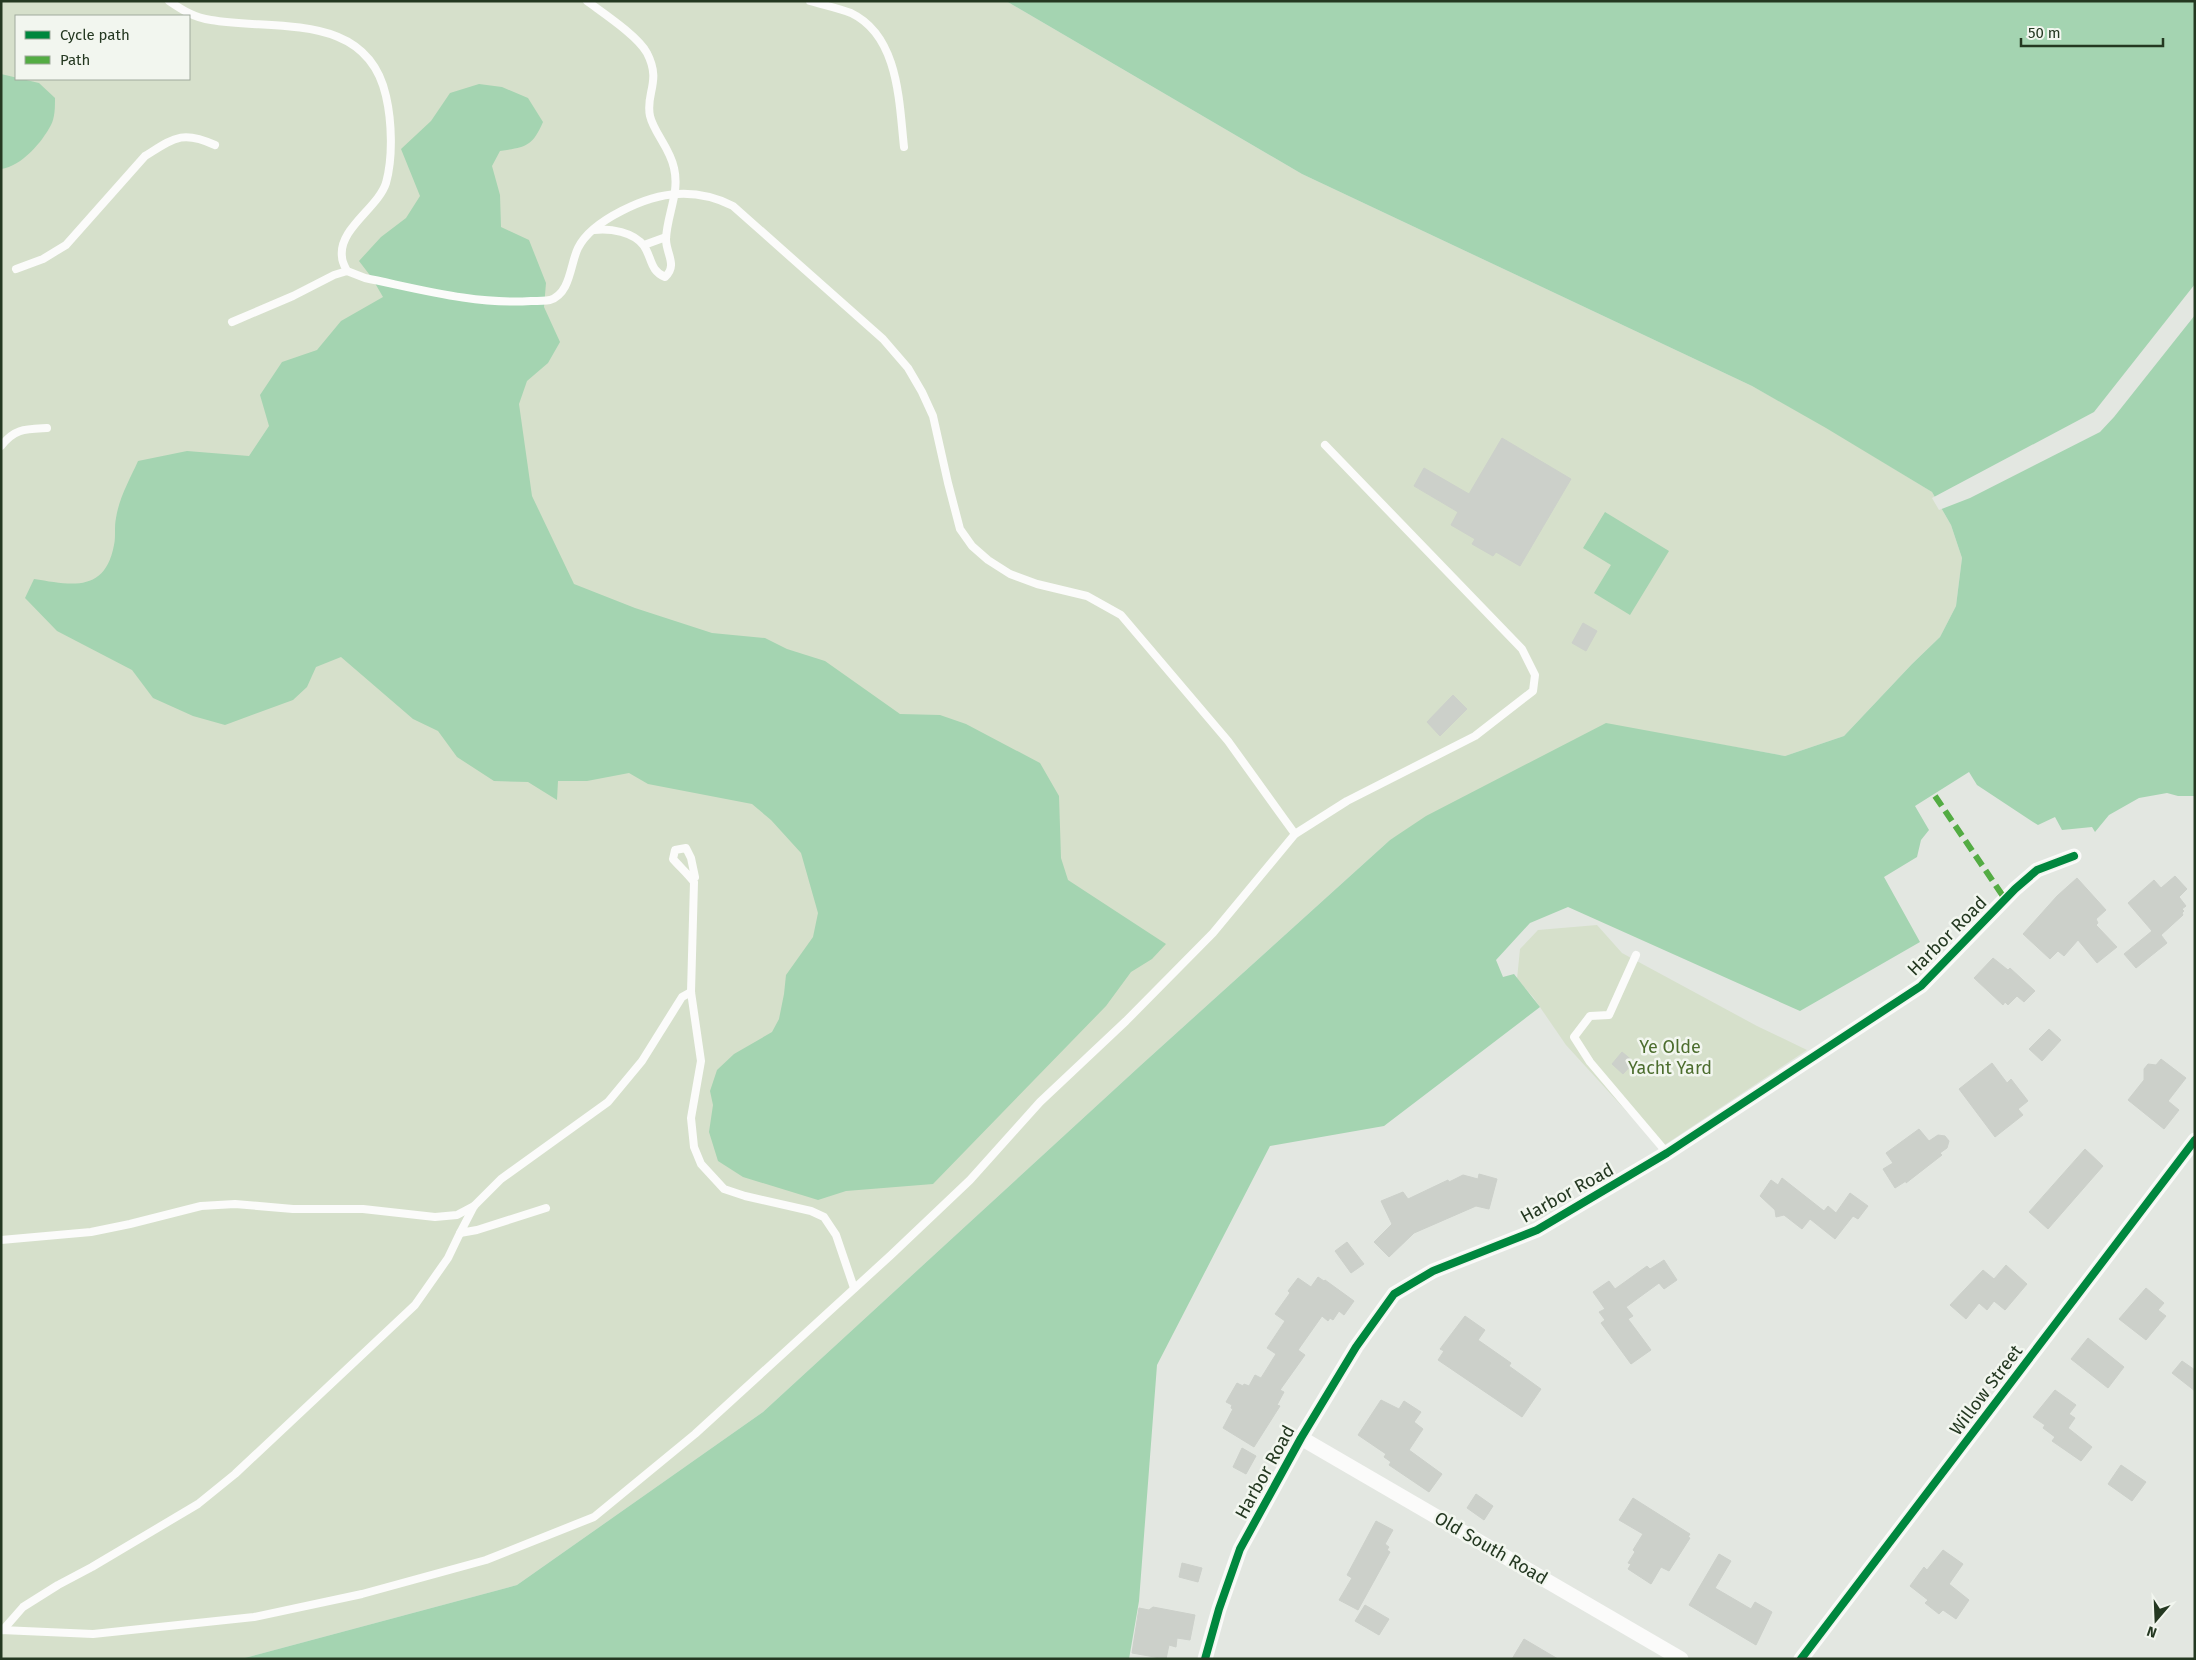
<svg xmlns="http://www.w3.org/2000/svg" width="2196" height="1660" font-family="'Fira Sans',sans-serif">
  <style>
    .green { fill: #d6e0cb; fill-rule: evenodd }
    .water { fill: #a4d4b1 }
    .pier { fill: #e3e7e1 }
    .building { fill: #ccd0ca; stroke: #ccd0ca }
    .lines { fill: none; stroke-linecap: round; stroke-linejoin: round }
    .lane { stroke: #fbfbfa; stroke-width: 8 }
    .street { stroke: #fbfbfa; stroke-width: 15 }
    .quiet { stroke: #53ac43; stroke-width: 6; stroke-dasharray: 12 6; stroke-linecap: butt }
    .cycleway-casing { stroke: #f2f6ef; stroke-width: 11 }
    .cycleway { stroke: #00873e; stroke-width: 8 }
    .labels { text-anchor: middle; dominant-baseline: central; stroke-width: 5; stroke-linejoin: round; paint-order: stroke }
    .street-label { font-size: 18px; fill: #243821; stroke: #f2f6ef }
    .park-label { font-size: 18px; fill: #4c6d2e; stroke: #f2f6ef }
  </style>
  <rect width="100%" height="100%" fill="#e3e7e1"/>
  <g class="green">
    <path d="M 1,1 L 1006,1 L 1302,174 L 1752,386 L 1826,427 L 1932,492 L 1951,525 L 1962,558 L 1956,606 L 1940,637 L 1912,664 L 1844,736 L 1785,756 L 1606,724 L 1390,840 L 1140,1066 L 763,1412 L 517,1585 L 241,1659 L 1,1659 ZM 16,16 L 189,16 L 189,79 L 16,79 Z"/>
    <path d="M 1597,925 L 1622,953 L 1757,1026 L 1807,1050 L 1660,1148 L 1566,1045 L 1533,997 L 1517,979 L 1520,949 L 1538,930 Z"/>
  </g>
  <g class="water">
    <path d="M 1006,1 L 2195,1 L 2195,796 L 2178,796 L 2167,793 L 2139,798 L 2109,815 L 2095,832 L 2092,827 L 2062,830 L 2055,817 L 2038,825 L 2033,822 L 1977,785 L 1969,772 L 1915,806 L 1929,830 L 1921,840 L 1917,857 L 1884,877 L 1920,942 L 1800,1011 L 1568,907 L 1530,923 L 1496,960 L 1503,977 L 1514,974 L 1540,1007 L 1384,1126 L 1270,1146 L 1157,1365 L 1139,1601 L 1129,1659 L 241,1659 L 517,1585 L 763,1412 L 1140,1066 L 1390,840 L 1426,816 L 1606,723 L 1785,756 L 1844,736 L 1912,664 L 1940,637 L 1956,606 L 1962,558 L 1951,525 L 1932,492 L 1826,428 L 1752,386 L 1302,174 Z"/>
    <path d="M 1,74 L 39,83 L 55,98 C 55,107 55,117 51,125 C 42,142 22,166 1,169 Z"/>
    <path d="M 479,84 L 502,87 L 528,98 L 543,122 C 532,147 526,147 500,151 L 492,166 L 500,195 L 501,227 L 529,240 L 546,283 L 544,307 L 560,342 L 548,363 L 527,381 L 519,404 L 532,496 L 574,584 L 635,608 L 712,633 L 765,638 L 787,649 L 825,661 L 900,714 L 940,715 L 966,724 L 1040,763 L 1059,796 L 1061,858 L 1068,880 L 1166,944 L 1152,959 L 1131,972 L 1106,1006 L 933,1184 L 846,1191 L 818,1200 L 743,1177 L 718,1161 L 709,1132 L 713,1105 L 710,1091 L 717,1070 L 734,1054 L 772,1032 L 779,1019 L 784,994 L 786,975 L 813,937 L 818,913 L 801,853 L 771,820 L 752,804 L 648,784 L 629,773 L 587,781 L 558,781 L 557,800 L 528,782 L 494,781 L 457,757 L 438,731 L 413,719 L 341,657 L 316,667 L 307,687 L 293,700 L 225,725 L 193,716 L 153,698 L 132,670 L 57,631 L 25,598 L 34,579 C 72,585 105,593 114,545 C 116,536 114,527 116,518 C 119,498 130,479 138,461 L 187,451 L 249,456 L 269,426 L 260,395 L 282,362 L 317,350 L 341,321 L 383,297 L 372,278 L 359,261 L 381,237 L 406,218 L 420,196 L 401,149 L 431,121 L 450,93 Z"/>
    <path d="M 1605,512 L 1669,551 L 1630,615 L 1594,593 L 1611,565 L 1583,548 Z"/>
  </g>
  <path class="pier" d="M 2195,284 L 2195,315 L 2114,417 L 2100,432 L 1970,498 L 1939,510 L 1932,498 L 2094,412 Z"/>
  <g class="building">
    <path d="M 1502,438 L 1571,479 L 1520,566 L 1496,552 L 1493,556 L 1472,544 L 1475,539 L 1451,525 L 1458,512 L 1414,486 L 1424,468 L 1469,494 Z"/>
    <path d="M 1583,623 L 1597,631 L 1586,651 L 1572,643 Z"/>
    <path d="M 1453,695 L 1467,709 L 1440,736 L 1427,722 Z"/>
    <path d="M 2175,876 L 2187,889 L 2179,897 L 2186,906 L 2182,909 L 2184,911 L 2182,913 L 2183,915 L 2161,935 L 2167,943 L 2136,968 L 2124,954 L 2152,931 L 2128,903 L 2154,880 L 2161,888 Z"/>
    <path d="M 2077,878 L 2106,910 L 2096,919 L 2098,923 L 2096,925 L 2117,947 L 2097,963 L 2078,940 L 2064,956 L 2058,951 L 2050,959 L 2023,934 L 2057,896 Z"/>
    <path d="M 1993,958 L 2008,970 L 2010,968 L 2035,991 L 2024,1002 L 2017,996 L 2008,1005 L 2005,1002 L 2003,1005 L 1974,978 Z"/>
    <path d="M 2049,1029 L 2061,1040 L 2042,1061 L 2029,1049 Z"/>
    <path d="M 1622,1052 L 1634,1062 L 1623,1074 L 1612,1064 Z"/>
    <path d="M 2161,1059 L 2186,1078 L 2168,1101 L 2179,1110 L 2164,1129 L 2128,1100 L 2144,1080 L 2144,1069 L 2148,1064 L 2156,1065 Z"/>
    <path d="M 1992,1063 L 2007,1083 L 2011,1079 L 2028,1101 L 2018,1109 L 2023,1115 L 1995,1137 L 1959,1089 Z"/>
    <path d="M 1919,1129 L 1929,1141 L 1938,1135 L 1945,1136 L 1949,1141 L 1947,1148 L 1940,1153 L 1942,1155 L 1906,1183 L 1906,1181 L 1895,1188 L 1883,1169 L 1893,1163 L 1886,1153 Z"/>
    <path d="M 2085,1149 L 2103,1166 L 2048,1229 L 2029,1212 Z"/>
    <path d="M 1479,1174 L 1497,1179 L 1489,1209 L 1476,1206 L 1414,1233 L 1389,1257 L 1374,1242 L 1392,1224 L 1381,1201 L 1403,1192 L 1408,1199 L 1448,1180 L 1449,1182 L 1463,1175 L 1478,1179 Z"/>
    <path d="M 1782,1178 L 1824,1211 L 1828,1206 L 1836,1213 L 1850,1193 L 1868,1206 L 1858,1219 L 1853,1216 L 1835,1239 L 1810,1219 L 1802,1229 L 1784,1215 L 1776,1217 L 1775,1210 L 1760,1196 L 1771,1180 L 1778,1185 Z"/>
    <path d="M 1347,1242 L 1364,1264 L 1351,1273 L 1335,1251 Z"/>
    <path d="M 1664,1260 L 1677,1280 L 1664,1289 L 1659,1283 L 1626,1307 L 1633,1316 L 1628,1319 L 1651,1350 L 1631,1364 L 1601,1323 L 1605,1320 L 1599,1312 L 1605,1309 L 1593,1292 L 1609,1281 L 1615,1289 L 1647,1266 L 1650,1269 Z"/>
    <path d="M 2006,1265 L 2027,1284 L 2005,1310 L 1994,1301 L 1987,1310 L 1979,1303 L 1966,1319 L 1950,1305 L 1983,1270 L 1994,1279 Z"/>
    <path d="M 1318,1277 L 1324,1281 L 1325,1280 L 1354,1301 L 1344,1315 L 1339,1311 L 1333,1320 L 1330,1318 L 1328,1321 L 1322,1316 L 1298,1350 L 1305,1355 L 1280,1390 L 1284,1392 L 1277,1405 L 1280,1406 L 1254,1447 L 1223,1428 L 1233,1409 L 1231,1408 L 1232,1405 L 1226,1402 L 1237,1383 L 1243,1386 L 1244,1384 L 1249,1386 L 1255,1375 L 1261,1378 L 1276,1354 L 1267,1348 L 1285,1321 L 1275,1314 L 1290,1293 L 1288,1291 L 1298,1278 L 1311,1287 Z"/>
    <path d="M 2146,1288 L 2164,1303 L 2158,1310 L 2166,1316 L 2146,1340 L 2119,1319 Z"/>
    <path d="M 1465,1316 L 1485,1330 L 1478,1340 L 1511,1363 L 1509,1366 L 1541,1389 L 1522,1417 L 1438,1360 L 1444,1351 L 1440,1349 Z"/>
    <path d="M 2088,1338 L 2124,1367 L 2108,1388 L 2071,1359 Z"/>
    <path d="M 2182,1361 L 2195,1370 L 2195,1391 L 2172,1373 Z"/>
    <path d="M 2055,1390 L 2076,1405 L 2069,1414 L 2075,1418 L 2068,1428 L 2092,1447 L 2081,1461 L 2052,1441 L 2055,1437 L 2043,1428 L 2045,1425 L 2033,1417 Z"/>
    <path d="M 1381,1400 L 1399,1409 L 1404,1401 L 1421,1412 L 1414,1422 L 1423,1429 L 1409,1450 L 1442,1474 L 1429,1492 L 1389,1465 L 1391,1462 L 1384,1457 L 1386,1454 L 1358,1435 Z"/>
    <path d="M 1242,1448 L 1256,1456 L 1246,1474 L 1233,1467 Z"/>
    <path d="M 2121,1465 L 2146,1482 L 2132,1501 L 2108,1484 Z"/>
    <path d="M 1476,1494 L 1493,1506 L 1484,1520 L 1467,1508 Z"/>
    <path d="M 1633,1498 L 1690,1534 L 1688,1537 L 1690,1538 L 1669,1571 L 1661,1567 L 1651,1584 L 1628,1569 L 1631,1564 L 1628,1563 L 1635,1552 L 1633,1550 L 1643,1534 L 1619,1520 Z"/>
    <path d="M 1376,1521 L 1393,1530 L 1385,1544 L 1389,1547 L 1387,1550 L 1390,1552 L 1358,1610 L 1339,1600 L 1352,1578 L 1347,1575 Z"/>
    <path d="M 1943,1550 L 1963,1564 L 1949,1584 L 1969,1600 L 1956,1619 L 1943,1610 L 1939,1614 L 1925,1603 L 1928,1600 L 1910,1586 L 1924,1567 L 1927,1570 Z"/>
    <path d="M 1719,1554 L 1731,1561 L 1715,1588 L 1751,1609 L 1755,1602 L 1772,1612 L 1756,1645 L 1689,1605 Z"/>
    <path d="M 1182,1563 L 1202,1568 L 1198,1582 L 1179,1577 Z"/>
    <path d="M 1365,1605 L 1389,1619 L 1379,1635 L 1355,1621 Z"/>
    <path d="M 1153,1607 L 1195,1615 L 1190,1640 L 1177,1638 L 1176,1647 L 1169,1645 L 1166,1659 L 1132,1653 L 1139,1608 L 1149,1610 Z"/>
    <path d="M 1524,1639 L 1558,1659 L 1512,1659 Z"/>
  </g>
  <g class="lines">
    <g class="lane">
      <path d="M 169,1 C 182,10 195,18 211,20 C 276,31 367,11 386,96 C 392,122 393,158 386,183 C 378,208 338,229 342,257 C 342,262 345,267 347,271"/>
      <path d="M 587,1 C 603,13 638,36 647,53 C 662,82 645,93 650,116 C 654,133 670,148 674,168 C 680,193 667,214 666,239 C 666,254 678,265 665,277 C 650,271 652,258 644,246 C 634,232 610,228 594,230"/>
      <path d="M 810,1 C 823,5 838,8 851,13 C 899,36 899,102 904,147"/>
      <path d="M 644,245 L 666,237"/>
      <path d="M 16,269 L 43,259 L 66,245 L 145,156 C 174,138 182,130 215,145"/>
      <path d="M 232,322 L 293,296 L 334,275 L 347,271 L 365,278 C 419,289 476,305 531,301 C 536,301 544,301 550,300 C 571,293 570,264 578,248 C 592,220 647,195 678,194 C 698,193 715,197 733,206 L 883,339 L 908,368 L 922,392 L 933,416 L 948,483 L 960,529 L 972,546 L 988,560 L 1010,574 L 1037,584 L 1087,596 L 1121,615 L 1228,741 L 1295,834"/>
      <path d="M 1,446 C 15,428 26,429 47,428"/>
      <path d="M 695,877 L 691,858 L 686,848 L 675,850 L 673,859 C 680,867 687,873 694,882 L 691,992 L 701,1061 L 691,1118 L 694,1147 L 701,1164 L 724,1189 L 745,1196 L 811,1211 L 824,1217 L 836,1235 L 854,1288"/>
      <path d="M 1636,955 L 1609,1015 L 1590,1016 L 1574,1037 L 1590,1062 L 1667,1153"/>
      <path d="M 546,1208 L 477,1230 L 460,1233 L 474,1206 L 501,1179 L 608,1102 L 642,1061 L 682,997 L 691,992"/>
      <path d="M 1,1240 L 91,1232 L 130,1224 L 201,1206 L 235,1204 L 293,1209 L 363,1209 L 435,1217 L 457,1215 L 474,1206"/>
      <path d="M 1,1630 L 93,1634 L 254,1617 L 362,1594 L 486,1560 L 594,1517 L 695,1434 L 891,1255 L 970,1180 L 1040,1102 L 1126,1021 L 1213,933 L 1295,834 L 1347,801 L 1475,736 L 1533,691 L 1535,675 L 1522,649 L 1325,445"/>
      <path d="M 3,1630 L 23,1607 L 58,1585 L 92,1567 L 198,1504 L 235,1474 L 415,1305 L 448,1258 L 460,1233"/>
    </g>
    <g class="street">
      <path d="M 1301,1438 L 1681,1659"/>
      <path d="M 1205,1659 L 1219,1609 L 1240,1549 L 1301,1438 L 1356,1347 L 1394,1294 L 1433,1271 L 1537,1230 L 1667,1153 L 1921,986 L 2015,889 L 2037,870 L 2074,856"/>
      <path d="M 1801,1659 L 2195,1140"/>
    </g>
    <path class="quiet" d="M 1935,796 L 2005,899"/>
    <defs>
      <g id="cycleway">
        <path d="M 1205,1659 L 1219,1609 L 1240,1549 L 1301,1438 L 1356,1347 L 1394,1294 L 1433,1271 L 1537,1230 L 1667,1153 L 1921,986 L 2015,889 L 2037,870 L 2074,856"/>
        <path d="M 1801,1659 L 2195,1140"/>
      </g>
    </defs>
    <use href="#cycleway" class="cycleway-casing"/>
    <use href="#cycleway" class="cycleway"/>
  </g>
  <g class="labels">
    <g class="street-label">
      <text transform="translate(1947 936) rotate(-45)">Harbor Road</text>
      <text transform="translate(1567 1193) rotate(-29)">Harbor Road</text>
      <text transform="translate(1986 1390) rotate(-53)">Willow Street</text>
      <text transform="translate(1265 1472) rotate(-61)">Harbor Road</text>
      <text transform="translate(1491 1548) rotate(30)">Old South Road</text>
    </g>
    <g class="park-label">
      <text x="1670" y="1047">Ye Olde<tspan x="1670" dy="21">Yacht Yard</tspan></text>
    </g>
  </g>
  <rect width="2196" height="1660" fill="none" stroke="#243821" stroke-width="5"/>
  <rect x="15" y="15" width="175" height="65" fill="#f2f6ef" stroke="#a0aa9d"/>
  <rect x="25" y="31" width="25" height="8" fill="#00873e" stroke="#a0aa9d"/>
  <text x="60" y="40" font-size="15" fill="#243821">Cycle path</text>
  <rect x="25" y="56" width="25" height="8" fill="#53ac43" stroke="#a0aa9d"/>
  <text x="60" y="65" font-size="15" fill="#243821">Path</text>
  <g transform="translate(2156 1620) rotate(199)" stroke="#f2f6ef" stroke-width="4" paint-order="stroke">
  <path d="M0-4L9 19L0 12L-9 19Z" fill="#243821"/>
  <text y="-8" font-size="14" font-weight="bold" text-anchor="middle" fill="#243821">N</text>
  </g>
  <path d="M2021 38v8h142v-8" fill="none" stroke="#243821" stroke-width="2.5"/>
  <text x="2028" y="38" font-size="15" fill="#243821" stroke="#f2f6ef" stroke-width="4" paint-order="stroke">50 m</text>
</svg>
